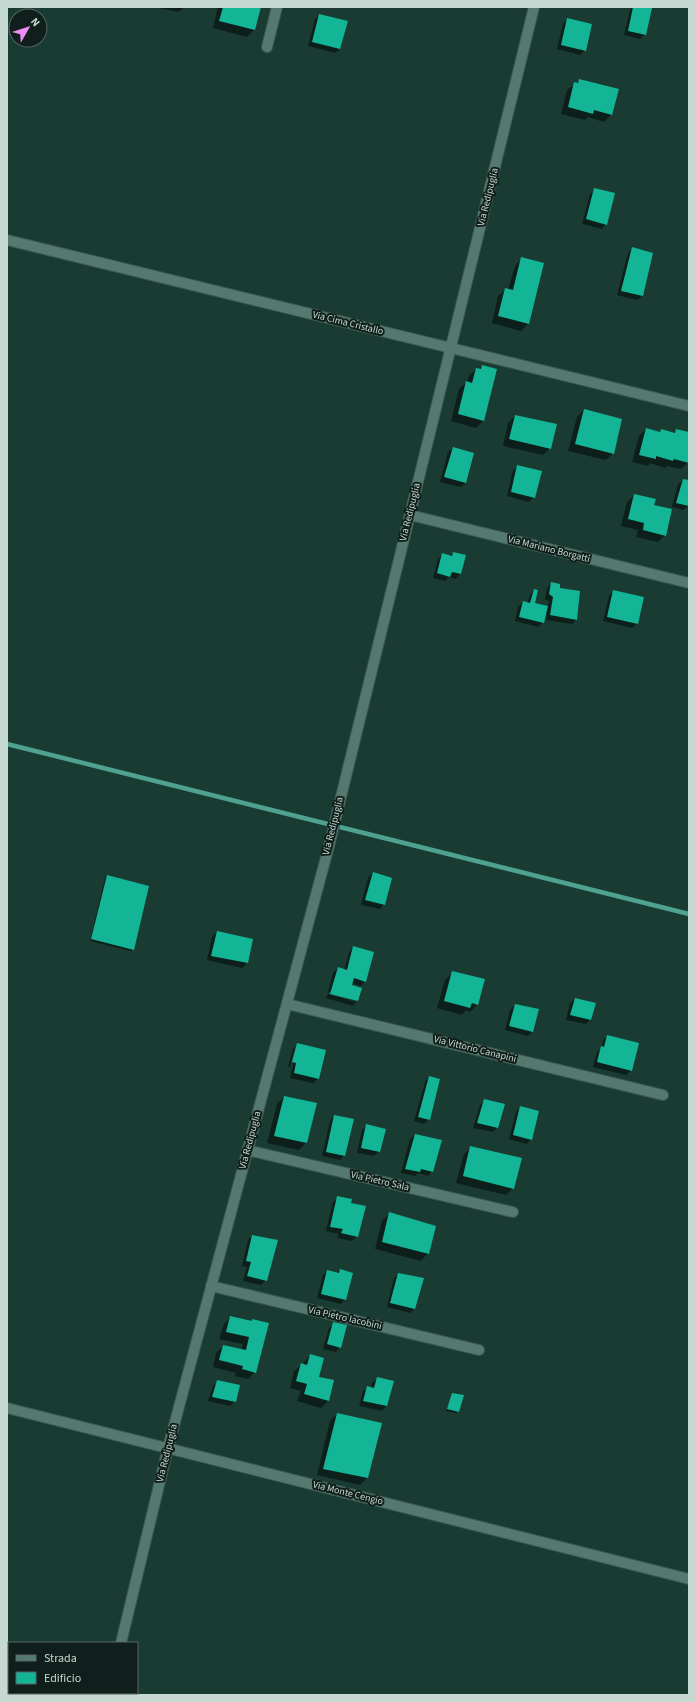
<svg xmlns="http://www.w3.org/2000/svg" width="696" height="1702" font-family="'Source Sans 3',sans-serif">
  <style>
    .shadow { fill: #0007 }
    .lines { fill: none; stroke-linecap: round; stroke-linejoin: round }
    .stream { stroke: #4da290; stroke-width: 4.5 }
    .building { fill: #13b596 }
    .minor-casing { stroke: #3b5951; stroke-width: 12 }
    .minor { stroke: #56796f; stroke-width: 10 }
    .labels { text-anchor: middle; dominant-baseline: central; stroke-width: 4; stroke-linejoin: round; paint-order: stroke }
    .street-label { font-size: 10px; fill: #c5d8d2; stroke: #101f1b }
  </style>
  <rect width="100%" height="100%" fill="#193b32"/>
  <g class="shadow">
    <path d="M 154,7 L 185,7 L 178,12 Z"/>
    <path d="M 218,7 L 260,7 L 254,30 L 247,37 L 213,28 Z"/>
    <path d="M 632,7 L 651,9 L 645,34 L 640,39 L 624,35 L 630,10 Z"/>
    <path d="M 319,15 L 340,49 L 335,53 L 308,46 L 315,19 Z"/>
    <path d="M 567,19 L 585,50 L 580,55 L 557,49 L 563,24 Z"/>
    <path d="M 580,80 L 612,114 L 604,122 L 588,117 L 585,120 L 561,114 L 567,90 Z"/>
    <path d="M 595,189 L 606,224 L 602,229 L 582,224 L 590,194 Z"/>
    <path d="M 632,248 L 642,296 L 637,300 L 617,295 L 628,253 Z"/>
    <path d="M 522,258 L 528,324 L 521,331 L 492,323 L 498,296 L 506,289 L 508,290 L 515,266 Z"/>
    <path d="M 482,366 L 483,421 L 476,428 L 451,421 L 459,389 L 467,382 L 469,376 L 476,369 L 479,369 Z"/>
    <path d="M 584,410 L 613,453 L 606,460 L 568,451 L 577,417 Z"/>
    <path d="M 515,416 L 550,448 L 543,455 L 503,446 L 508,423 Z"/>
    <path d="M 646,429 L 659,432 L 661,430 L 673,433 L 677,430 L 689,433 L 688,462 L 681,469 L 667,466 L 665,468 L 650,463 L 648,466 L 632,462 L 639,436 Z"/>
    <path d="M 453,448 L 465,483 L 461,487 L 440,482 L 448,452 Z"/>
    <path d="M 518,466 L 534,497 L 529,502 L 507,496 L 513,470 Z"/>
    <path d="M 683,480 L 689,481 L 689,501 L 688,506 L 683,510 L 672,507 L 678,484 Z"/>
    <path d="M 634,495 L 665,535 L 658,542 L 636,537 L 638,530 L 621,526 L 627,502 Z"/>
    <path d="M 453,553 L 465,556 L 460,574 L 456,579 L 449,577 L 445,581 L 433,578 L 438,559 L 442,555 L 449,556 Z"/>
    <path d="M 551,583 L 579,605 L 576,620 L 572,624 L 546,620 L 547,614 L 545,614 L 543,622 L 538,627 L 515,621 L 518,607 L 523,602 L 527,604 L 530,595 L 534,590 L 534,603 L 548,607 L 549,601 L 545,599 L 547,588 Z"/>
    <path d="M 613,591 L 643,598 L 637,624 L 632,628 L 603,621 L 609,596 Z"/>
    <path d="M 373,873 L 384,904 L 380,909 L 361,905 L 368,878 Z"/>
    <path d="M 107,876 L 133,949 L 131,951 L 90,941 L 105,878 Z"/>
    <path d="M 217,932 L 252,940 L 247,963 L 242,968 L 207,960 L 212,937 Z"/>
    <path d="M 353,947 L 365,981 L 361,986 L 352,983 L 351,986 L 360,989 L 357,1001 L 353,1006 L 326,998 L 328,994 L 356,1002 L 356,1000 L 328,992 L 333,973 L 338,968 L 344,970 L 349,952 Z"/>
    <path d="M 452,973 L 477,1005 L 470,1012 L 466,1010 L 462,1015 L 437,1008 L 445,980 Z"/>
    <path d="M 575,999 L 590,1020 L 586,1024 L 566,1020 L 570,1003 Z"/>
    <path d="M 515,1005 L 532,1032 L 528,1036 L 505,1030 L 510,1010 Z"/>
    <path d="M 608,1036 L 631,1070 L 626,1075 L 593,1067 L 597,1052 L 601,1049 L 603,1040 Z"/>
    <path d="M 298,1044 L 318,1079 L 313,1083 L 290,1078 L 297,1048 L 295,1048 L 290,1067 L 292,1067 L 288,1067 L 293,1049 Z"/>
    <path d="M 429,1077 L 429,1119 L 424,1124 L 414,1121 L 425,1082 Z"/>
    <path d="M 284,1097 L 316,1104 L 306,1143 L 299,1150 L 267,1143 L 277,1104 Z"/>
    <path d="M 485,1100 L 497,1128 L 493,1132 L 473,1128 L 480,1105 Z"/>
    <path d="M 521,1107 L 531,1139 L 527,1144 L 509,1139 L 516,1112 Z"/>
    <path d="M 334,1116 L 344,1156 L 340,1160 L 322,1156 L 330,1121 Z"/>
    <path d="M 367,1125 L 379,1151 L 374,1156 L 357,1153 L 362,1130 Z"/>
    <path d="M 415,1135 L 432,1171 L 428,1176 L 418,1173 L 415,1176 L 401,1173 L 410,1139 Z"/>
    <path d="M 471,1147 L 513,1188 L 506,1195 L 456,1183 L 464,1154 Z"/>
    <path d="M 338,1198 L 350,1204 L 357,1236 L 352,1241 L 337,1238 L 339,1234 L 326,1231 L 333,1202 Z"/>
    <path d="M 389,1214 L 428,1253 L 421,1261 L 375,1249 L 382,1221 Z"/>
    <path d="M 252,1236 L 266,1280 L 261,1285 L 243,1281 L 247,1267 L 242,1266 L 248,1240 Z"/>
    <path d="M 340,1270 L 345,1299 L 341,1304 L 317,1298 L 323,1275 L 327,1271 L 337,1273 Z"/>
    <path d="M 399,1274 L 415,1308 L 410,1313 L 387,1307 L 394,1278 Z"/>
    <path d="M 231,1317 L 251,1322 L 253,1320 L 255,1372 L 248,1379 L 235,1376 L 236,1373 L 213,1367 L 216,1353 L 223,1346 L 241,1350 L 243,1344 L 219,1339 L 224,1324 Z"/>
    <path d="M 334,1324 L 340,1347 L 336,1352 L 323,1349 L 329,1328 Z"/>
    <path d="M 310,1355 L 328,1401 L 321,1408 L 297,1401 L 301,1391 L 290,1388 L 294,1371 L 302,1365 Z"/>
    <path d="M 377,1379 L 393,1382 L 386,1406 L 382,1411 L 359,1406 L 363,1391 L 368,1387 L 371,1388 L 372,1383 Z"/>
    <path d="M 218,1381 L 235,1401 L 230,1406 L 208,1401 L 213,1386 Z"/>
    <path d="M 453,1394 L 458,1411 L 456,1413 L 446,1411 Z"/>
    <path d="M 337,1414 L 367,1478 L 360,1485 L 317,1475 L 330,1421 Z"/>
    <path d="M 7,1664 L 9,1665 L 9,1692 L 7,1692 Z"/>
  </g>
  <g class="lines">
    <path class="stream" d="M 7,744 L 689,914"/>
  </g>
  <g class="building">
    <path d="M 223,7 L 261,7 L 255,30 L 219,21 Z"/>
    <path d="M 633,7 L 652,8 L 646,35 L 628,31 Z"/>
    <path d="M 319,14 L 348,21 L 340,49 L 312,42 Z"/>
    <path d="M 567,18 L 592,24 L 586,51 L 561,45 Z"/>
    <path d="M 579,79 L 619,89 L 612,115 L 594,110 L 593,114 L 568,107 L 574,82 L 578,83 Z"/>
    <path d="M 594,188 L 615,193 L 607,225 L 586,219 Z"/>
    <path d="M 632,247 L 653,253 L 643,296 L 621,291 Z"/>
    <path d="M 521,257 L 544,263 L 529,324 L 498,316 L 505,288 L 513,290 Z"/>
    <path d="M 482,365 L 497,369 L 484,421 L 458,414 L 466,381 L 472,383 L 476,368 L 481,369 Z"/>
    <path d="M 584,409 L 622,419 L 614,454 L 575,444 Z"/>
    <path d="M 515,415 L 557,424 L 551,449 L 509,439 Z"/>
    <path d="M 646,428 L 660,432 L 661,429 L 675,433 L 676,429 L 689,432 L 689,463 L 674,459 L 673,461 L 656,456 L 656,459 L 639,455 Z"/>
    <path d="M 453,447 L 474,453 L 466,483 L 444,477 Z"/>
    <path d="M 517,465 L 542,471 L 535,498 L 511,492 Z"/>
    <path d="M 683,479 L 689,480 L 689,506 L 676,503 Z"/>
    <path d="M 634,494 L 656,499 L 654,505 L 672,509 L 666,536 L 643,530 L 644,523 L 628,519 Z"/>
    <path d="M 453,552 L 466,555 L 461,574 L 452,572 L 450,577 L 437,573 L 442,553 L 452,556 Z"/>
    <path d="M 551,582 L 560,584 L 560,588 L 580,591 L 577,620 L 550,615 L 553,597 L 549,594 Z"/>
    <path d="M 534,589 L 538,590 L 535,603 L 548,606 L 544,623 L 519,617 L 523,601 L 530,603 Z"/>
    <path d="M 613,590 L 644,597 L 638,624 L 607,617 Z"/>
    <path d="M 373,872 L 392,878 L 385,905 L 365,900 Z"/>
    <path d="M 107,875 L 149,886 L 134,950 L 91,939 Z"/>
    <path d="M 217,931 L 253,939 L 248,963 L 211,956 Z"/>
    <path d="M 353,946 L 374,952 L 366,982 L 354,978 L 352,985 L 362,988 L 358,1001 L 330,994 L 338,967 L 347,970 Z"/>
    <path d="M 452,971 L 485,979 L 478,1005 L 472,1003 L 470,1008 L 444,1001 Z"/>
    <path d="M 575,998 L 596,1003 L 591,1020 L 570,1015 Z"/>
    <path d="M 515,1004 L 539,1009 L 533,1032 L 509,1026 Z"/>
    <path d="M 607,1035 L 639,1043 L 632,1071 L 597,1062 L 601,1046 L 604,1047 Z"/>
    <path d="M 297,1043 L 326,1050 L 319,1079 L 294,1073 L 296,1063 L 292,1062 Z"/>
    <path d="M 429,1076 L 440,1079 L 430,1120 L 418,1117 Z"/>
    <path d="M 284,1096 L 317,1103 L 307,1143 L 274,1136 Z"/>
    <path d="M 484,1099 L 505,1104 L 498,1128 L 477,1123 Z"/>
    <path d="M 520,1106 L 539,1111 L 532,1140 L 513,1135 Z"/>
    <path d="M 334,1115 L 354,1119 L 345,1156 L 326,1152 Z"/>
    <path d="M 366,1124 L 386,1129 L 380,1152 L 361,1148 Z"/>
    <path d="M 415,1134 L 442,1140 L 433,1172 L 421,1169 L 420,1172 L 405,1169 Z"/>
    <path d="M 470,1146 L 522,1158 L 514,1189 L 463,1176 Z"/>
    <path d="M 337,1196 L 352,1199 L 351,1203 L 366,1206 L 358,1237 L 341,1233 L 343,1229 L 330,1227 Z"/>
    <path d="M 389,1212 L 436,1226 L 429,1254 L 382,1242 Z"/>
    <path d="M 252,1235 L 278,1240 L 267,1281 L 247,1276 L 251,1262 L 246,1261 Z"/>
    <path d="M 340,1269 L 353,1273 L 346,1300 L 321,1294 L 327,1270 L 339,1273 Z"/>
    <path d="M 398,1273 L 424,1278 L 415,1309 L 390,1303 Z"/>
    <path d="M 230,1316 L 252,1321 L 252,1319 L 269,1323 L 256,1373 L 242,1369 L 243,1366 L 219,1360 L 223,1345 L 246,1350 L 249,1337 L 226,1332 Z"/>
    <path d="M 333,1322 L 347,1325 L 341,1348 L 327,1344 Z"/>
    <path d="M 310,1354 L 324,1358 L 319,1377 L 334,1380 L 329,1401 L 304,1394 L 307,1384 L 296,1381 L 301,1363 L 307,1365 Z"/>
    <path d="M 377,1377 L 394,1381 L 387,1406 L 363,1401 L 367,1386 L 374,1388 Z"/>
    <path d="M 217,1380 L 240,1385 L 236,1402 L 212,1397 Z"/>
    <path d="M 452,1393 L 464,1395 L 459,1412 L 447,1409 Z"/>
    <path d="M 337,1413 L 382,1423 L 368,1478 L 323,1469 Z"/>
    <path d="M 7,1663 L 9,1664 L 9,1687 L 7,1686 Z"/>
  </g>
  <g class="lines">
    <defs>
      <g id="minor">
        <path d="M 267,47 L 277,7"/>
        <path d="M 7,240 L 689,406"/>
        <path d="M 410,515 L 689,583"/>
        <path d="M 287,1004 L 663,1095"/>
        <path d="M 247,1150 L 513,1212"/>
        <path d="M 211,1286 L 479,1350"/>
        <path d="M 7,1408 L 689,1579"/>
        <path d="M 121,1643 L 168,1448 L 329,846 L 534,7"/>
        <path d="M 108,1695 L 109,1693"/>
      </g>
    </defs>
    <use href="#minor" class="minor-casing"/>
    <use href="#minor" class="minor"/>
  </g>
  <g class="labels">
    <g class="street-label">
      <text transform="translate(488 197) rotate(-76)">Via Redipuglia</text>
      <text transform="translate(348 323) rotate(14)">Via Cima Cristallo</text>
      <text transform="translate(410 512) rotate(-76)">Via Redipuglia</text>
      <text transform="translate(549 549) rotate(14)">Via Mariano Borgatti</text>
      <text transform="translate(333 826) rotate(-76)">Via Redipuglia</text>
      <text transform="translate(475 1049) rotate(14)">Via Vittorio Canapini</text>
      <text transform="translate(250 1140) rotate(-75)">Via Redipuglia</text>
      <text transform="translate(380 1181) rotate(13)">Via Pietro Sala</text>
      <text transform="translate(345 1318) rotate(13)">Via Pietro Iacobini</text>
      <text transform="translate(167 1453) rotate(-76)">Via Redipuglia</text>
      <text transform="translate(348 1493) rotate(14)">Via Monte Cengio</text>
    </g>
  </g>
  <rect width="696" height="1702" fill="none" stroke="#c5d8d2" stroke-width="16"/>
  <rect x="8" y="1642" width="130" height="52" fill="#101f1b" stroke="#586964"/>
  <rect x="16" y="1655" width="20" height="6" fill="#56796f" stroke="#586964"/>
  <text x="44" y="1662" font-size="12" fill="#c5d8d2">Strada</text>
  <rect x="16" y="1672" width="20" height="12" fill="#13b596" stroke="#586964"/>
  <text x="44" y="1682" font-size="12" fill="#c5d8d2">Edificio</text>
  <g transform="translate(28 28) rotate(51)"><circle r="19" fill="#101f1b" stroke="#586964"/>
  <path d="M0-3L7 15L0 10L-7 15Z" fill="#ef8bf7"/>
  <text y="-6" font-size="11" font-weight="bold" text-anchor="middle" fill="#c5d8d2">N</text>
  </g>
</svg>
